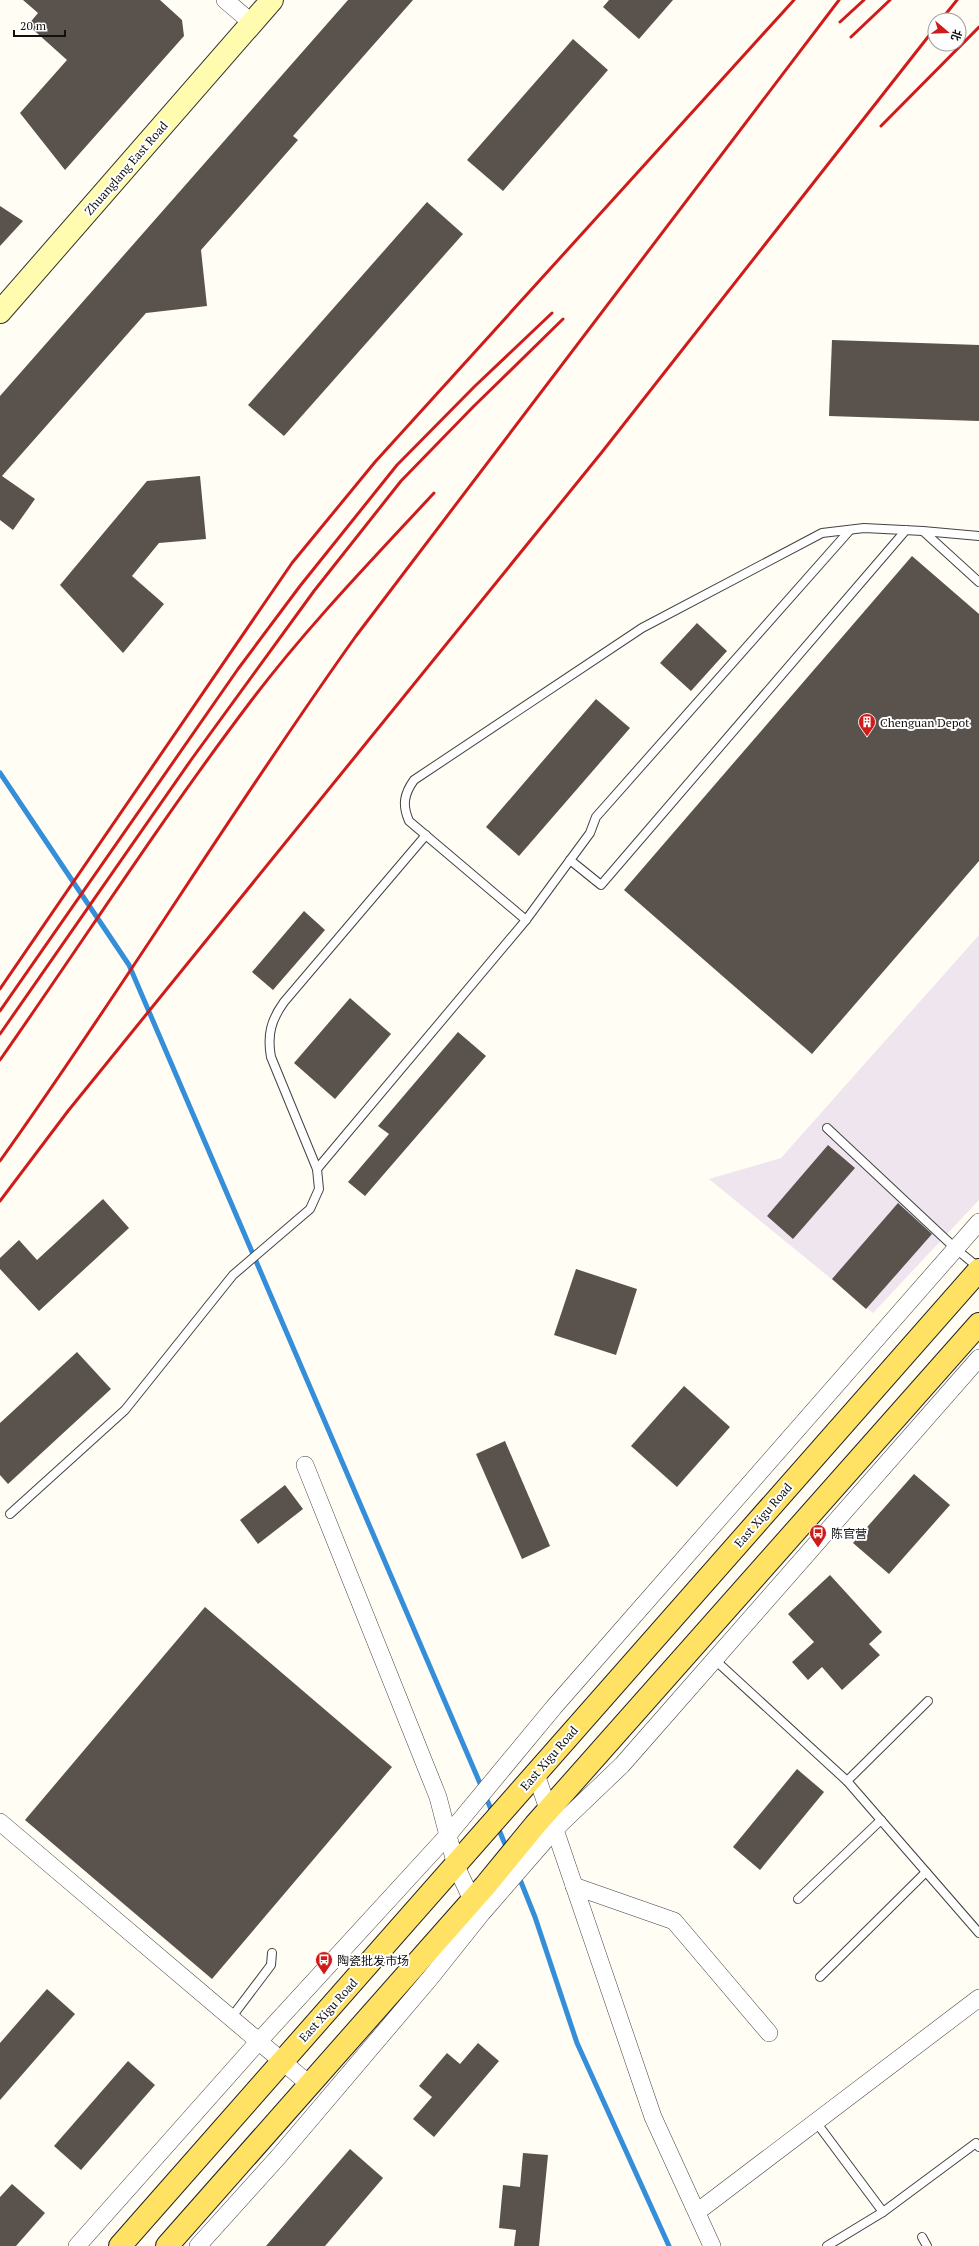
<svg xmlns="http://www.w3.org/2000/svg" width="979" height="2246" font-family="'PT Serif','Noto Sans SC',serif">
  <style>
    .industrial { fill: #efe5ef }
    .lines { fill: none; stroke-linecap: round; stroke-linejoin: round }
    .stream { stroke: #348ed9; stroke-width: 5 }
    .building { fill: #5a524c }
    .lane-casing { stroke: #434343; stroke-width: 10 }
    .street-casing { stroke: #434343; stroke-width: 18 }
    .secondary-casing { stroke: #323232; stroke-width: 24 }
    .primary-casing { stroke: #212121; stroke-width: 24 }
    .lane { stroke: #fff; stroke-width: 8 }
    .street { stroke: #fff; stroke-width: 17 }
    .secondary { stroke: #fffbaf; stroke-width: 22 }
    .primary { stroke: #ffe264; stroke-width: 22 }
    .rail { stroke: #cf1c1a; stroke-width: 3 }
    .labels { text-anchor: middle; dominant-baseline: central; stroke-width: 4; stroke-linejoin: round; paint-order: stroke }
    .street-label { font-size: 12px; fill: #101010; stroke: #fff }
    .poi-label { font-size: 12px; fill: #101010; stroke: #fff; text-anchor: start }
  </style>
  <rect width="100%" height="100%" fill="#fffdf4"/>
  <path class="industrial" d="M 979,935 L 979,1200 L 873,1313 L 709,1179 L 781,1158 Z"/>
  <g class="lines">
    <g class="stream">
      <path d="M 0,773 L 129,965 L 482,1788"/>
      <path d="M 485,1795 L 493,1814"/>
      <path d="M 497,1825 L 507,1849"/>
      <path d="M 519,1877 L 535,1917 L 577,2043 L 669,2246"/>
    </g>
  </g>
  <g class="building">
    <path d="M 23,0 L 160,0 L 182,20 L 184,36 L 65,170 L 20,113 L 67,60 L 28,25 L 38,13 Z"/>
    <path d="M 348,0 L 413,0 L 293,136 L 298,140 L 201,250 L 207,306 L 146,313 L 2,476 L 35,499 L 13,530 L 0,520 L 0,396 Z"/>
    <path d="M 609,0 L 673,0 L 639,39 L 603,7 Z"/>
    <path d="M 573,39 L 608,70 L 503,191 L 467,160 Z"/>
    <path d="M 427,202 L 463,234 L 284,436 L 248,405 Z"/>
    <path d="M 0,206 L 23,221 L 0,246 Z"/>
    <path d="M 832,340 L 979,345 L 979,421 L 829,416 Z"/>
    <path d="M 200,476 L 206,539 L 159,543 L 132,576 L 164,604 L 123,653 L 60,585 L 147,481 Z"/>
    <path d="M 912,556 L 979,614 L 979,861 L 812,1054 L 624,890 Z"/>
    <path d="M 697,623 L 727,651 L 691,691 L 660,663 Z"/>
    <path d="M 596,699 L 630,728 L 519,856 L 486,827 Z"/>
    <path d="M 304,911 L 325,930 L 273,990 L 252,972 Z"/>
    <path d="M 350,998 L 391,1034 L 335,1099 L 294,1063 Z"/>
    <path d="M 458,1032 L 486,1056 L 365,1196 L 348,1182 L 389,1134 L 378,1126 Z"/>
    <path d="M 828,1145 L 855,1168 L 793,1239 L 767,1216 Z"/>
    <path d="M 103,1199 L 129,1228 L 39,1311 L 0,1269 L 0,1258 L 19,1240 L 37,1260 Z"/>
    <path d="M 898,1203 L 932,1234 L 866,1309 L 832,1279 Z"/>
    <path d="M 576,1269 L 637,1289 L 616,1355 L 554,1335 Z"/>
    <path d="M 77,1352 L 111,1389 L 8,1484 L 0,1475 L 0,1423 Z"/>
    <path d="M 684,1386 L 730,1427 L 677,1487 L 631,1446 Z"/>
    <path d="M 505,1441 L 550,1546 L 522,1559 L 476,1454 Z"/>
    <path d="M 914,1474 L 950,1505 L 889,1574 L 853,1543 Z"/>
    <path d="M 285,1485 L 303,1509 L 258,1544 L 240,1520 Z"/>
    <path d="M 830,1575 L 882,1632 L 869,1644 L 880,1655 L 842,1690 L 822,1667 L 808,1680 L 792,1662 L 814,1642 L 788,1614 Z"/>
    <path d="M 205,1607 L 392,1767 L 212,1979 L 25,1820 Z"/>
    <path d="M 797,1769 L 824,1792 L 760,1870 L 733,1847 Z"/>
    <path d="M 47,1989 L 75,2014 L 0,2100 L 0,2043 Z"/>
    <path d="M 478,2043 L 499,2061 L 434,2137 L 413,2119 L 432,2097 L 419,2086 L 447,2053 L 460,2064 Z"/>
    <path d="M 128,2061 L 155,2085 L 81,2170 L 54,2146 Z"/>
    <path d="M 350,2149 L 383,2178 L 325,2246 L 266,2246 Z"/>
    <path d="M 523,2153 L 548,2155 L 539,2246 L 514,2246 L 516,2230 L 499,2228 L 503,2185 L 520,2187 Z"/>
    <path d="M 12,2184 L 45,2213 L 16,2246 L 0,2246 L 0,2197 Z"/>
  </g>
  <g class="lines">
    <defs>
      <g id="lane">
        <path d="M 923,531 L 979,536"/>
        <path d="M 570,860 L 601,885 L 906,530"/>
        <path d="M 526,920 L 590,833 L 596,817 L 850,530"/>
        <path d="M 827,1128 L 956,1249 L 979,1268"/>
        <path d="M 317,1169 L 526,920 L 409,821 C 402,805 404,794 414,780 L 642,628 L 822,533 L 864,528 L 923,531 L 979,582"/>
        <path d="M 10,1514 L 125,1410 L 233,1275 L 310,1209 L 319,1189 L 317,1169 L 271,1057 C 267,1035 271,1020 284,1002 L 426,835"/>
        <path d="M 715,1660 L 847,1781 L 979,1933"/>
        <path d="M 847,1781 L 928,1701"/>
        <path d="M 798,1899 L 881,1820"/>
        <path d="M 820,1977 L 926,1872"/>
        <path d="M 231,2018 L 271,1965 L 272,1953"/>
        <path d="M 816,2122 L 883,2212 L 827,2246"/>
        <path d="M 883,2212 L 976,2143 L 979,2147"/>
        <path d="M 922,2237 L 927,2246"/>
      </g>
      <g id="street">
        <path d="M 225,0 L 252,23"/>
        <path d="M 305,1465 L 438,1797 L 456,1866 L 472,1900"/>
        <path d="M 536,1774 L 653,2117 L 712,2246"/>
        <path d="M 0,1822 L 309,2084"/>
        <path d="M 574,1886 L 674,1921 L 769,2033"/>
        <path d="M 697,2212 L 979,1998"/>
        <path d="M 77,2246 L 259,2041 L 448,1835 L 554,1707 L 979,1222"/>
        <path d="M 198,2246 L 280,2155 L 431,1977 L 482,1913 L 555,1829 L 622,1765 L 979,1358"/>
      </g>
      <path id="secondary" d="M 0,312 L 272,0"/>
      <g id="primary">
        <path d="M 120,2246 L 979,1270"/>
        <path d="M 167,2246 L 485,1886 L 535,1825 L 979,1324"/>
      </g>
    </defs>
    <use href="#lane" class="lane-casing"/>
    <use href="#street" class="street-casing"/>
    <use href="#secondary" class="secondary-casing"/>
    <use href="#primary" class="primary-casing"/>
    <use href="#lane" class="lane"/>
    <use href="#street" class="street"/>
    <use href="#secondary" class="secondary"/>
    <use href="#primary" class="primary"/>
    <g class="rail">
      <path d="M 941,20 L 957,0"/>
      <path d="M 840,22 L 864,0"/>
      <path d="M 851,37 L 890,0"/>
      <path d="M 881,126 L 979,27"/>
      <path d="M 0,989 L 292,563 L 375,462 L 794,0"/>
      <path d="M 0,1011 L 238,669 L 300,586 L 397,465 L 475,386 L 552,313"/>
      <path d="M 0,1034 L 191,760 L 314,591 L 401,481 L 473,407 L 563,319"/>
      <path d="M 0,1060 C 84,940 163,817 251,701 C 307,627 371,561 434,493"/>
      <path d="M 0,1161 C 123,989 233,808 356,636 L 839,0"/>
      <path d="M 0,1201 L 68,1111 L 602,452 L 935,28"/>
    </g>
  </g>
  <defs>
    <symbol id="building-pin" viewBox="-11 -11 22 30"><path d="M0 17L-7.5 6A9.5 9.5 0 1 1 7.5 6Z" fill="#cf1c1a" stroke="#fff"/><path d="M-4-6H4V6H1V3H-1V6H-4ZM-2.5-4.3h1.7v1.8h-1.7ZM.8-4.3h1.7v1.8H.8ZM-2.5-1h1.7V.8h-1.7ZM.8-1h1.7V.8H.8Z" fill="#fff"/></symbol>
    <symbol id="bus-pin" viewBox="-11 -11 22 30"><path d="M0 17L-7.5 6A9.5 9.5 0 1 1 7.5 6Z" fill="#cf1c1a" stroke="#fff"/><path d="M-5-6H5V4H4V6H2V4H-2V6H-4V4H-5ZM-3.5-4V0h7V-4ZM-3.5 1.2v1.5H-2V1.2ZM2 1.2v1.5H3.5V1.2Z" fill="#fff"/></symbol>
  </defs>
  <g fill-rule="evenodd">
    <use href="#building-pin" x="857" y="712" width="20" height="27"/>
    <use href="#bus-pin" x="808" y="1523" width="20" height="27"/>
    <use href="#bus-pin" x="314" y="1950" width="20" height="27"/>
  </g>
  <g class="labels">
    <g class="street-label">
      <text transform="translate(126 168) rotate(-49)">Zhuanglang East Road</text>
      <text transform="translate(763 1515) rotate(-49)">East Xigu Road</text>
      <text transform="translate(549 1758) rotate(-49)">East Xigu Road</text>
      <text transform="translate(328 2010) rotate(-48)">East Xigu Road</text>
    </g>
    <g class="poi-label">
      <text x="880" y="722">Chenguan Depot</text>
      <text x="831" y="1533">陈官营</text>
      <text x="337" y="1960">陶瓷批发市场</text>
    </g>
  </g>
  <g transform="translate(947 32) rotate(109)"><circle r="19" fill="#ffffff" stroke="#9f9f9f"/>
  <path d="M0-3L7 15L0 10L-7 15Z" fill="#cf1c1a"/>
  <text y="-6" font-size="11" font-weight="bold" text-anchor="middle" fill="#101010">北</text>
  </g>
  <path d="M14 30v6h51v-6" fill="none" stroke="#101010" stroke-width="2"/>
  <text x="20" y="30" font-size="12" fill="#101010" stroke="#ffffff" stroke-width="3" paint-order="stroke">20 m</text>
</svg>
